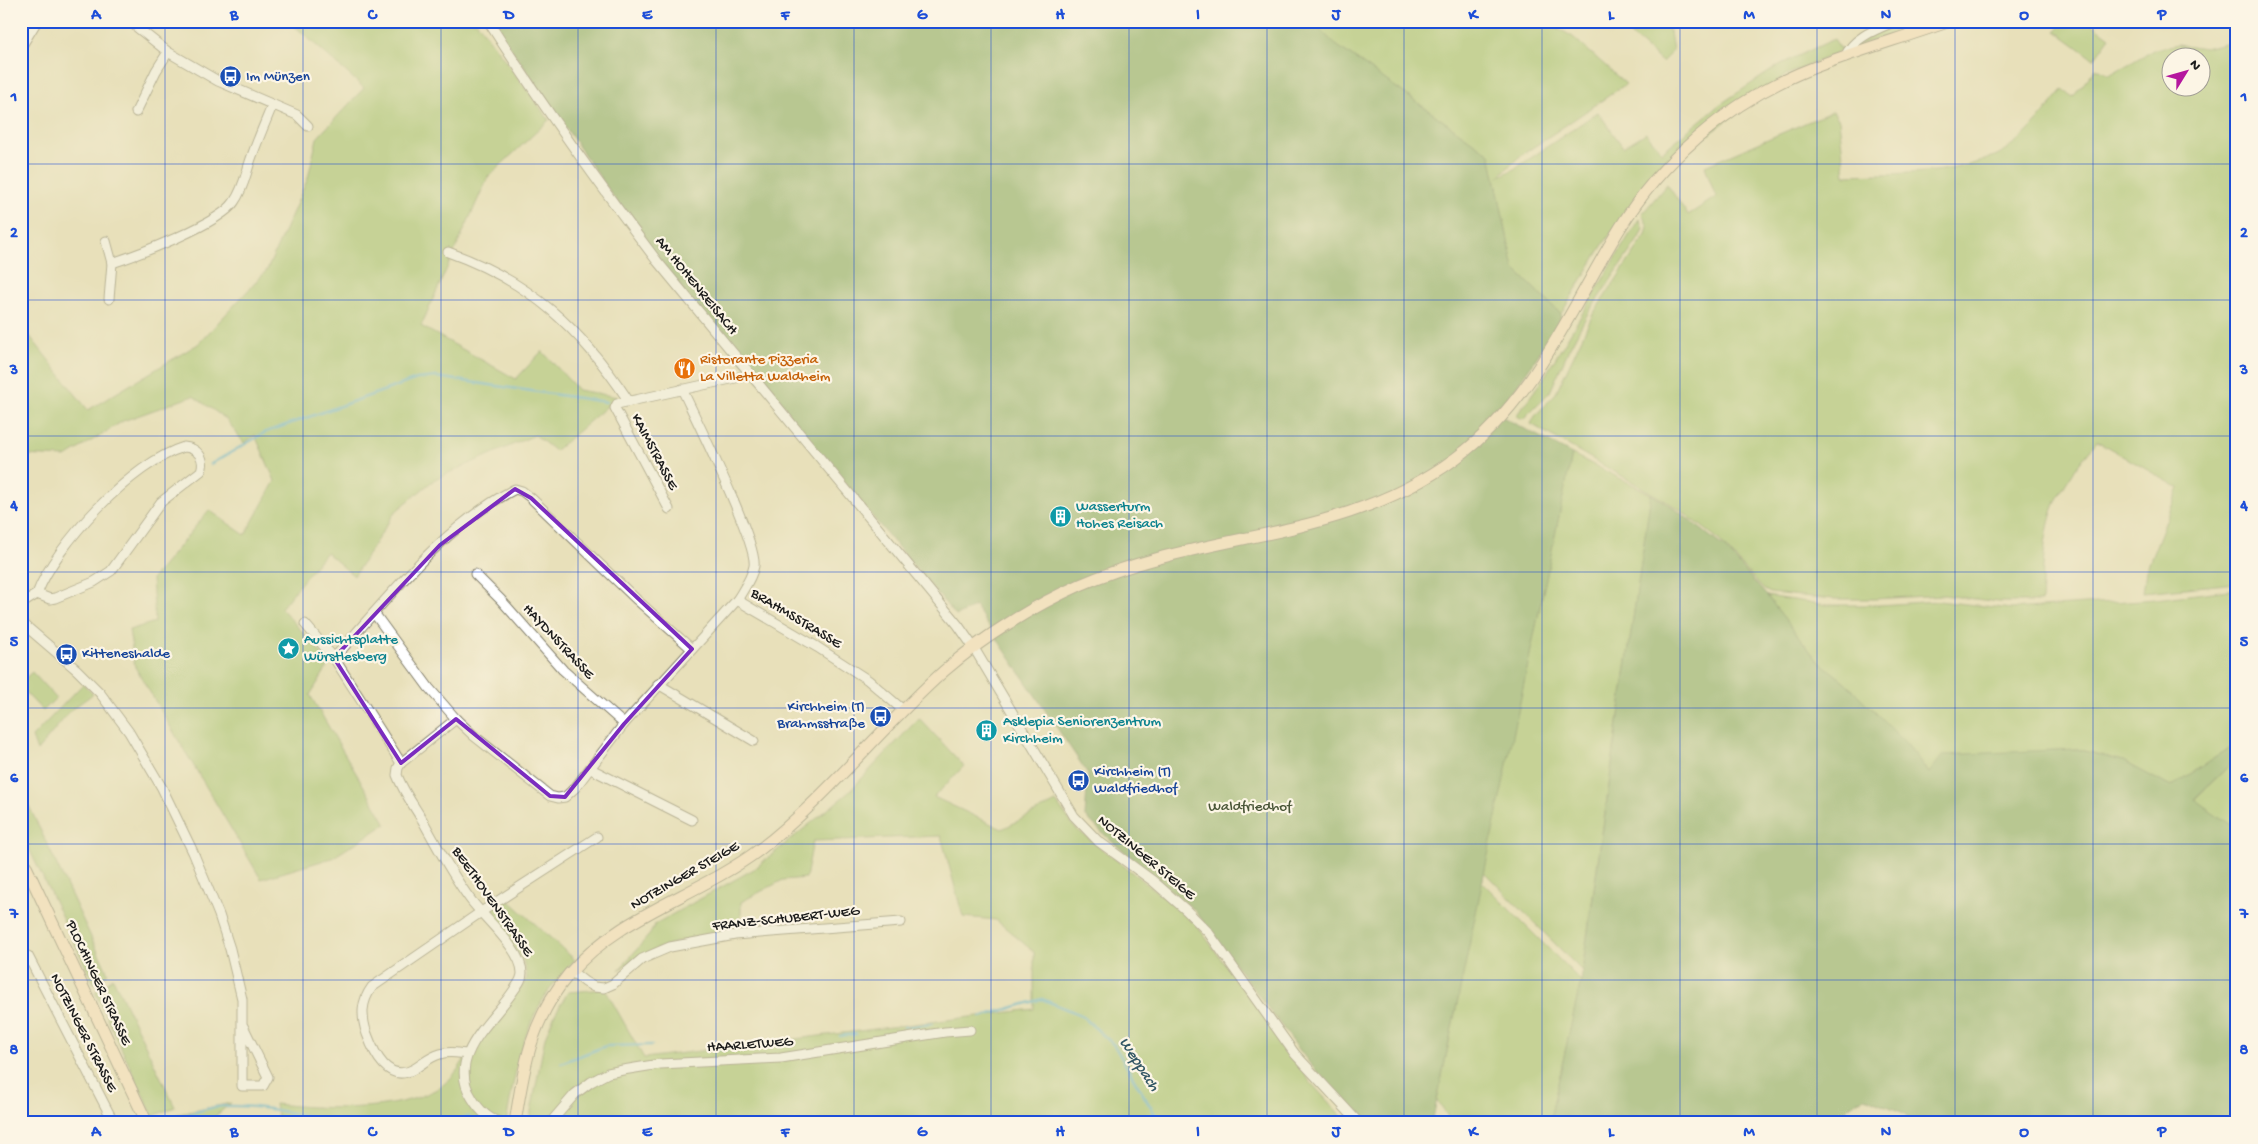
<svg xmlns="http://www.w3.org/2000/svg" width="2258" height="1144" font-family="'Gochi Hand',sans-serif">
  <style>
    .green { fill: #9ec26c; stroke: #5d6f44; fill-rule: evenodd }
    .forest { fill: #7ea860; stroke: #4d623e }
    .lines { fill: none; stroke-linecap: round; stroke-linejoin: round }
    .stream { stroke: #55afd2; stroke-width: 2.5 }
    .minor-casing { stroke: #827e6b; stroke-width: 11 }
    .secondary-casing { stroke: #827e6b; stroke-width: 13 }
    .minor { stroke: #fff; stroke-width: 9 }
    .secondary { stroke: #ffe4c6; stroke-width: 11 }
    .marked { fill: none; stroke: #7b2cbf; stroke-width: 4; stroke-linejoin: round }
    .grid { fill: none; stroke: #1d4ed8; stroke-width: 1; stroke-opacity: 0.55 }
    .labels { text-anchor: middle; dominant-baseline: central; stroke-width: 4.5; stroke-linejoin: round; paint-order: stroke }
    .transit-label { font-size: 15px; fill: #164399; stroke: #fcf5e5; text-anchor: start }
    .street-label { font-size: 15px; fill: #1c1c1c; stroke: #fcf5e5 }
    .food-label { font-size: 15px; fill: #c56008; stroke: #fcf5e5; text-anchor: start }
    .culture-label { font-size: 15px; fill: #0d838f; stroke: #fcf5e5; text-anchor: start }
    .park-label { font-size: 15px; fill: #4a5638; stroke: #fcf5e5 }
    .water-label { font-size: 16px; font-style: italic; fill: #335765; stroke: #fcf5e5 }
    .neatline { fill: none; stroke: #1d4ed8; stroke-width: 2 }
    .grid-label { font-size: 16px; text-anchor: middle; font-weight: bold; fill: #1d4ed8 }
  </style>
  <rect width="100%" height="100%" fill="#fcf5e5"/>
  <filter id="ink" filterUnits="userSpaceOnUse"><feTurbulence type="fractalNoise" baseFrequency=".02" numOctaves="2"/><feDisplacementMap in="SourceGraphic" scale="10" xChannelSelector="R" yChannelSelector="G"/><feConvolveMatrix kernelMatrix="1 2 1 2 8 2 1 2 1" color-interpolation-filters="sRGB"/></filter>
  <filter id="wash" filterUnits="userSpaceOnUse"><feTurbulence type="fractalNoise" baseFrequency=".0096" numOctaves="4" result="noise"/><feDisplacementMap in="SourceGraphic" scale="20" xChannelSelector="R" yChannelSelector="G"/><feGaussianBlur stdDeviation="1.12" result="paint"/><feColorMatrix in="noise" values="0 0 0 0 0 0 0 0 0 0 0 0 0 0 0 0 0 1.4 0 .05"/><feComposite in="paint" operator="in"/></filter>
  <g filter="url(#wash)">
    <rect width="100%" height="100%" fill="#e8e0ba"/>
    <g class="green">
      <path d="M 289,21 L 476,21 L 549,120 L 488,177 L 421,326 L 516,379 L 542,351 L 578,390 L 618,397 L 555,451 L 535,435 L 435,479 L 395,512 L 354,576 L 326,552 L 281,608 L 330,663 L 310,695 L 386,824 L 332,858 L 261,879 L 135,667 L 129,630 L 155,622 L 152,579 L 209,510 L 245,535 L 275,481 L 255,435 L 244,443 L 226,419 L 193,396 L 123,421 L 66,457 L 21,455 L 21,292 L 26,299 L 25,330 L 88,410 L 198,344 L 267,270 L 308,178 L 317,138 L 364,88 Z"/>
      <path d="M 1311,21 L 1546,21 L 1573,37 L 1626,84 L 1519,157 L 1498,177 L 1516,168 L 1598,112 L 1623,147 L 1646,133 L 1662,152 L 1719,105 L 1781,64 L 1834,39 L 1842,51 L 1786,75 L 1648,181 L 1602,246 L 1561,314 L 1514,269 L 1490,154 L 1336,45 Z"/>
      <path d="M 1614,21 L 1661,21 L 1670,32 L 1673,51 L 1662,62 Z"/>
      <path d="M 1905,21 L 1934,21 L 1856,46 L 1877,32 Z"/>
      <path d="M 2063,21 L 2088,21 L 2110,37 L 2094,59 L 2056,31 Z"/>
      <path d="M 2237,40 L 2237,583 L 2143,592 L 2146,571 L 2179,488 L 2097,441 C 2083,458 2060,488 2053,509 C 2043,538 2043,572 2041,602 L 1999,602 L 1943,595 L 1874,599 L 1834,599 L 1770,593 L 1763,589 L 1717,538 L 1676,507 L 1531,424 L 1535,416 L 1556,393 L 1593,314 L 1646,235 L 1648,226 L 1642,214 L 1667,184 L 1688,215 L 1716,197 L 1705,166 L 1833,111 L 1839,120 L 1845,175 C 1894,173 1951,176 1997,155 C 2024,142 2044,112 2063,90 L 2073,97 L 2096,68 L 2109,75 L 2155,49 L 2178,44 L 2205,48 ZM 2170,58 L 2200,58 L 2200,88 L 2170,88 Z"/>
      <path d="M 1639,219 L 1643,228 L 1639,238 L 1587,315 L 1569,349 L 1550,392 L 1523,419 L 1516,416 L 1543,379 Z"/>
      <path d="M 1572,454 L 1651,494 L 1582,971 L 1484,872 Z"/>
      <path d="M 2237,589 L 2237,743 L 2171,787 L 2123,761 L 2077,749 L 2047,751 L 1929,773 L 1906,743 L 1846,683 L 1817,660 L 1767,596 L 1827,605 L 1879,605 L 1938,601 L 2012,609 L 2156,599 Z"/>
      <path d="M 32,672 L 56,698 L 43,711 L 21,688 L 21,682 Z"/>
      <path d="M 83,684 L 93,694 L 72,709 L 37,751 L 32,737 Z"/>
      <path d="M 919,718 L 964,766 L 934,797 L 1002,829 L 1056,802 L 1075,828 L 1193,920 L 1311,1083 L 1348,1123 L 529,1123 L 545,1037 L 555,1014 L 568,992 L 605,989 L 644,1058 L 1034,1009 L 1034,952 L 996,920 L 963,917 L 941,836 L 813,841 L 806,878 L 783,880 L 741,902 L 741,929 C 698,936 655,943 619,970 L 650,934 L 655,924 L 754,869 L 848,793 Z"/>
      <path d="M 2237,758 L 2237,829 L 2194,800 Z"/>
      <path d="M 21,789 L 108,973 L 94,984 L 21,832 Z"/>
      <path d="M 1482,882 L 1581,981 L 1549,1123 L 1449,1123 L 1449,1118 L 1437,1101 Z"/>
      <path d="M 501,893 L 575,960 C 566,970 555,981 548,992 C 521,1031 514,1078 506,1123 L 278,1123 L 275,1104 C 323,1109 415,1115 451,1078 C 462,1066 469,1050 479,1037 C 495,1018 514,999 527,978 L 523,960 L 481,907 Z"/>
      <path d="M 113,978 L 175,1107 L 153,1116 L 95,992 Z"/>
      <path d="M 231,1103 L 207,1123 L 166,1123 L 174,1115 Z"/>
    </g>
    <g class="forest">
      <path d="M 492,21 L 1311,21 L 1336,45 L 1490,154 L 1514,269 L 1561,314 L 1558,327 L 1497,414 L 1572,454 L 1432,1123 L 1366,1123 L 1310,1064 L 1195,911 L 1109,839 L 1085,816 L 1088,774 L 975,606 L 956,616 L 659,263 Z"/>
      <path d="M 1651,494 L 1673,507 L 1724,547 L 1767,596 L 1817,660 L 1846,683 L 1906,743 L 1929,773 L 1943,755 L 2077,749 L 2123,761 L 2171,787 L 2237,743 L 2237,758 L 2194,799 L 2237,829 L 2237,1123 L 1911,1123 L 1906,1114 L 1865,1097 L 1849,1107 L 1834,1123 L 1549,1123 L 1581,981 Z"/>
    </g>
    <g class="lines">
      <g class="stream">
        <path d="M 211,464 L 266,432 L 417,379 L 436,377 L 606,402"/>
        <path d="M 980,1017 L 1042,999 L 1081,1015 L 1114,1045 L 1160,1123"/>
        <path d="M 904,1027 L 932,1024"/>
        <path d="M 840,1036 L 856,1034"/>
        <path d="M 711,1050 L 749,1047"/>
        <path d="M 561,1063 L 606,1046 L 652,1045"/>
        <path d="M 166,1123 C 186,1115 208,1106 229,1106 C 267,1105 307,1117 344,1123"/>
        <path d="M 441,1123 L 469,1117"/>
      </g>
    </g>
  </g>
  <g filter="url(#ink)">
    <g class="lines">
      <defs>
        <g id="minor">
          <path d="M 129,21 L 168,52 L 218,81 L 297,115 L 308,126"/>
          <path d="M 488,21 C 541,104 598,183 657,261 L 958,625 L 974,648 L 1074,816 L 1098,841 L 1153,881 L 1186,910 L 1208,932 L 1295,1054 L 1359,1123"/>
          <path d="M 21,47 L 37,21"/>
          <path d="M 1845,57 C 1853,37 1877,29 1896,21"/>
          <path d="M 136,112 L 156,71 L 168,52"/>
          <path d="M 106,241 L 112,263 L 109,299"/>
          <path d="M 448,252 C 530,281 581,329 628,400"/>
          <path d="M 112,263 C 137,255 221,223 234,202 C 244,188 246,172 252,156 C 258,139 265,123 272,106"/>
          <path d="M 682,389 C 695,417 758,543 754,566 C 752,578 743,590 737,600 L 817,647 L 868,680 L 903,710"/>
          <path d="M 184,447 C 197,448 206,458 201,471 L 161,502 L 111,571 L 94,582 L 55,598 L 50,599 L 37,594 C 55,545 133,462 184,447 Z"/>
          <path d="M 669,509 L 615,408 L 617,404 L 749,375"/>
          <path d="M 475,574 L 501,600 L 563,670 L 624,724"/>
          <path d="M 21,604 L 37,594"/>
          <path d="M 374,613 L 429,688 L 456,719 L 474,736 L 550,796 L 558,798 L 565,797 L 575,788 L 624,724 L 737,600"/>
          <path d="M 21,622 L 77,670 L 100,693 L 129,732 L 162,788 L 193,852 L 219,915 L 230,949 L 242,999 L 242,1086 L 263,1086 L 268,1077 L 243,1026"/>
          <path d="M 305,624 L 334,658"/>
          <path d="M 658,684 L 754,741"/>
          <path d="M 456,719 L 401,763 L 398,768 L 397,775 C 403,791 414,806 423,821 C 438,848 452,875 470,899 C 484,918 522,950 522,973 C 522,980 518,984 514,990 C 494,1021 445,1056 472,1098 C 479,1110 489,1120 503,1123"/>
          <path d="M 401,763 L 334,658 C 388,598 442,527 515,489 L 522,491 L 531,498 L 637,600 L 692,649"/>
          <path d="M 591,769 L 692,820"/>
          <path d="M 28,956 L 114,1123"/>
          <path d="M 571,971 L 585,982 L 594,987 L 604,988 L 613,984 L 642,959 L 670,947 L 735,935 L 901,922"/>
          <path d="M 466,1054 C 457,1053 449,1051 440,1054 C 429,1057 423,1064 414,1069 C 388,1084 374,1053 367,1034 C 361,1016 361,1002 372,987 L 481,912 L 597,837"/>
          <path d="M 550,1123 L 575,1094 L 591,1082 L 608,1073 L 623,1070 L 660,1064 L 781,1058 L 945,1032 L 970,1030"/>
        </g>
        <g id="secondary">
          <path d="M 21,856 L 147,1123"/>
          <path d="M 515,1123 C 524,1066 531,1019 569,974 C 619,915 699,895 759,850 C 828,797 880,728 944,671 C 983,637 1033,606 1080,585 C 1205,530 1342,543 1456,458 C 1535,400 1570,309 1620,228 C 1661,161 1726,105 1798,74 C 1847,53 1900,39 1950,21"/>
        </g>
      </defs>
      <use href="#minor" class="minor-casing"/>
      <use href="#secondary" class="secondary-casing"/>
      <use href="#minor" class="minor"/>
      <use href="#secondary" class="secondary"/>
    </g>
  </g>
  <path d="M0 0H2258V1144H0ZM 515,489 L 531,498 L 692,649 L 624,724 L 565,797 L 550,796 L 456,719 L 401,763 L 334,658 L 440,545 Z" fill="#e8e0ba" fill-opacity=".55" fill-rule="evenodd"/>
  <path class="marked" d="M 515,489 L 531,498 L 692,649 L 624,724 L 565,797 L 550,796 L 456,719 L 401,763 L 334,658 L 440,545 Z"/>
  <path class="grid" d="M 165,21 L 165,1123M 303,21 L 303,1123M 441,21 L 441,1123M 578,21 L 578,1123M 716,21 L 716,1123M 854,21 L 854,1123M 991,21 L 991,1123M 1129,21 L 1129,1123M 1267,21 L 1267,1123M 1404,21 L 1404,1123M 1542,21 L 1542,1123M 1680,21 L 1680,1123M 1817,21 L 1817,1123M 1955,21 L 1955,1123M 2093,21 L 2093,1123M 21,164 L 2237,164M 21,300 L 2237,300M 21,436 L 2237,436M 21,572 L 2237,572M 21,708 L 2237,708M 21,844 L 2237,844M 21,980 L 2237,980"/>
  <defs>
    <symbol id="bus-disc" viewBox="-11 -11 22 22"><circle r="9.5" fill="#1a4fb4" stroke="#fcf5e5"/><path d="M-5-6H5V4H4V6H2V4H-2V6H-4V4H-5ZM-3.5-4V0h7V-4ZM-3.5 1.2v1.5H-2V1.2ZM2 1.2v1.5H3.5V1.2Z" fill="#fff"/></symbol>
    <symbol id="restaurant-disc" viewBox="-11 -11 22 22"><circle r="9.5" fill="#e8710a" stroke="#fcf5e5"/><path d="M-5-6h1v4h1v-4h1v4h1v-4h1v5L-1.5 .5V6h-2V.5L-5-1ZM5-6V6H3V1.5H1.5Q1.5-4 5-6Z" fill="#fff"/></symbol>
    <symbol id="building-disc" viewBox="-11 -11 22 22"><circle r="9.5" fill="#0f9aa8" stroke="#fcf5e5"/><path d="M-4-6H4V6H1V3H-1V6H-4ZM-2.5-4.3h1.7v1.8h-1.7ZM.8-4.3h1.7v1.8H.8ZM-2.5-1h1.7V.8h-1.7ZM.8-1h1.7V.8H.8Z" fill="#fff"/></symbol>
    <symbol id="sight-disc" viewBox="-11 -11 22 22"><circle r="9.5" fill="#0f9aa8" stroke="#fcf5e5"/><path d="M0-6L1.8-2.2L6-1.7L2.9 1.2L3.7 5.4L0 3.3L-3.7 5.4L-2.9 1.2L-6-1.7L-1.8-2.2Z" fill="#fff"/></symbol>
  </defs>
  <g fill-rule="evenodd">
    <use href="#bus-disc" x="218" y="64" width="25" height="25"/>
    <use href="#restaurant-disc" x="672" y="356" width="25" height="25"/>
    <use href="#building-disc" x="1048" y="504" width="25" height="25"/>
    <use href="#sight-disc" x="276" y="636" width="25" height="25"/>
    <use href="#bus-disc" x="54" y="642" width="25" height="25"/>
    <use href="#bus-disc" x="868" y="704" width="25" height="25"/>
    <use href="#building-disc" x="974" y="718" width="25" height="25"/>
    <use href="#bus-disc" x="1066" y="768" width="25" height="25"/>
  </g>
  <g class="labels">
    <g class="transit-label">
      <text x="246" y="77">Im Münzen</text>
      <text x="82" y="654">Kitteneshalde</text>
      <text x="865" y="707" text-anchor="end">Kirchheim (T)<tspan x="865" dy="17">Brahmsstraße</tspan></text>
      <text x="1094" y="772">Kirchheim (T)<tspan x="1094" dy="17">Waldfriedhof</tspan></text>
    </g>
    <g class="street-label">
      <text transform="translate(696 286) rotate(51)">AM HOHENREISACH</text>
      <text transform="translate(654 452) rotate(62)">KAIMSTRASSE</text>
      <text transform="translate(796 619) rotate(31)">BRAHMSSTRASSE</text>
      <text transform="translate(558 642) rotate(47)">HAYDNSTRASSE</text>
      <text transform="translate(1146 858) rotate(40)">NOTZINGER STEIGE</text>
      <text transform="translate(685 876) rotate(-30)">NOTZINGER STEIGE</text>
      <text transform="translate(492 902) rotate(55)">BEETHOVENSTRASSE</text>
      <text transform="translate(786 919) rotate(-6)">FRANZ-SCHUBERT-WEG</text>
      <text transform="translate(98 983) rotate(65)">PLOCHINGER STRASSE</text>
      <text transform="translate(83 1033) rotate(63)">NOTZINGER STRASSE</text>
      <text transform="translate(750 1045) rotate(-4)">HAARLETWEG</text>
    </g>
    <g class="food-label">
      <text x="700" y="360">Ristorante Pizzeria<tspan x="700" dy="17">La Villetta Waldheim</tspan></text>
    </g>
    <g class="culture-label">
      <text x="1076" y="507">Wasserturm<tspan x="1076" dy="17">Hohes Reisach</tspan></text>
      <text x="304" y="640">Aussichtsplatte<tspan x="304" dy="17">Würstlesberg</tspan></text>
      <text x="1003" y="722">Asklepia Seniorenzentrum<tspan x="1003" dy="17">Kirchheim</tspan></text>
    </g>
    <g class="park-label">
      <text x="1250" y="807">Waldfriedhof</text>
    </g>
    <g class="water-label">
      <text transform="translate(1138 1065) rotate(57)">Weppach</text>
    </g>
  </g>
  <rect width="2258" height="1144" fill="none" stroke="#fcf5e5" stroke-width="55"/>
  <g transform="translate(2186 72) rotate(53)"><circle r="24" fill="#fcf5e5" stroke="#a29e95"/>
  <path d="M0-4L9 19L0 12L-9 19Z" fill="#b5179e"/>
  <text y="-8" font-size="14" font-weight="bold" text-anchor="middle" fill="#1c1c1c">N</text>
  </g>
  <rect x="28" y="28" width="2202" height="1088" class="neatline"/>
  <g class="grid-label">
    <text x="96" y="19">A</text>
    <text x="234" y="19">B</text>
    <text x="372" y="19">C</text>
    <text x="509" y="19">D</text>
    <text x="647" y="19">E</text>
    <text x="785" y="19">F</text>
    <text x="922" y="19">G</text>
    <text x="1060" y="19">H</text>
    <text x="1198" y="19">I</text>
    <text x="1336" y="19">J</text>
    <text x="1473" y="19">K</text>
    <text x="1611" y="19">L</text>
    <text x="1749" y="19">M</text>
    <text x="1886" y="19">N</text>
    <text x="2024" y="19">O</text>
    <text x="2162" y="19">P</text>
    <text x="14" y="101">1</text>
    <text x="2244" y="101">1</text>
    <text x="14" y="237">2</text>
    <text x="2244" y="237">2</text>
    <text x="14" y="374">3</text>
    <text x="2244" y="374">3</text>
    <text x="14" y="510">4</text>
    <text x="2244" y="510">4</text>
    <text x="14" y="646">5</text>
    <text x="2244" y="646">5</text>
    <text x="14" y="782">6</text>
    <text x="2244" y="782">6</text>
    <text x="14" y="918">7</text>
    <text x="2244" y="918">7</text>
    <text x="14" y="1054">8</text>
    <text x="2244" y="1054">8</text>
    <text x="96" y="1136">A</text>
    <text x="234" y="1136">B</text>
    <text x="372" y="1136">C</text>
    <text x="509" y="1136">D</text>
    <text x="647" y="1136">E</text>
    <text x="785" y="1136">F</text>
    <text x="922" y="1136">G</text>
    <text x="1060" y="1136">H</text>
    <text x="1198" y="1136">I</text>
    <text x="1336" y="1136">J</text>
    <text x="1473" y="1136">K</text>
    <text x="1611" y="1136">L</text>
    <text x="1749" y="1136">M</text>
    <text x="1886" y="1136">N</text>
    <text x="2024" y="1136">O</text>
    <text x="2162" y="1136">P</text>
  </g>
</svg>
